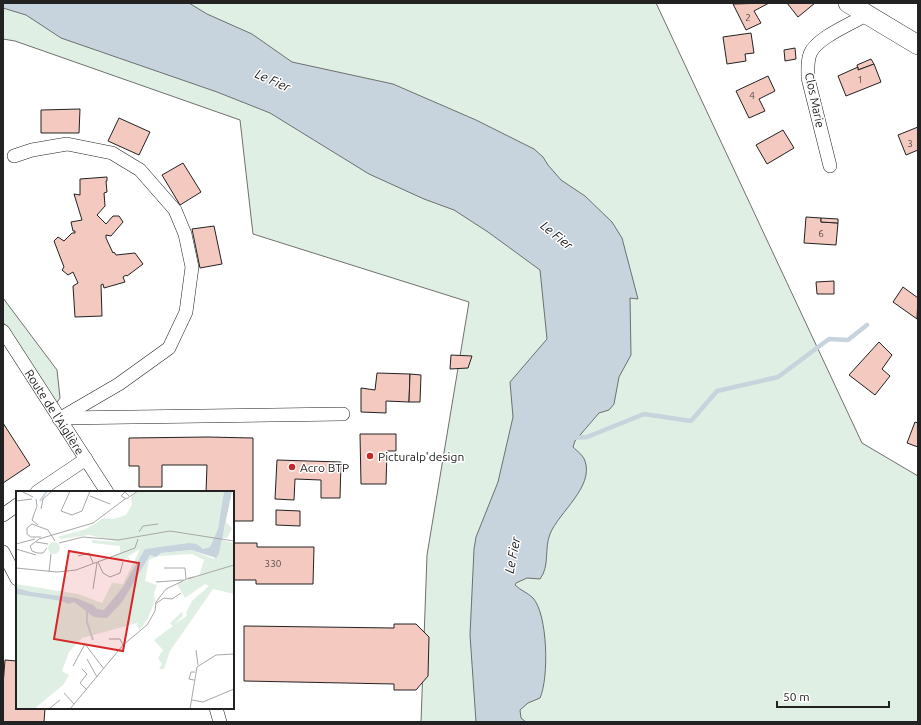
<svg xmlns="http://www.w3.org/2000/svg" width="921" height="725" font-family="Ubuntu,sans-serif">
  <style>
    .green { fill: #e0efe3; stroke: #6f6f6f }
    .water { fill: #c7d3dd; stroke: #6f6f6f }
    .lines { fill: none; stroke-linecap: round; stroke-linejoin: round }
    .stream { stroke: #c7d3dd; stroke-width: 4.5 }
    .building { fill: #f3c9c0; stroke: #222 }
    .street-casing { stroke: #222; stroke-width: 14 }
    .secondary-casing { stroke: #222; stroke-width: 20 }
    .street { stroke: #fff; stroke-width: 13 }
    .secondary { stroke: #fff; stroke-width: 19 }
    .poi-dot { fill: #c62828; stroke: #fff; stroke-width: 1.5 }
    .labels { text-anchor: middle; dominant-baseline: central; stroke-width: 3; stroke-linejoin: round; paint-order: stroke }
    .number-label { font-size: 10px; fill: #564c4a }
    .street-label { font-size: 12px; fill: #222; stroke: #fff }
    .poi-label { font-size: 12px; fill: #222; stroke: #fff; text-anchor: start }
    .water-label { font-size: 13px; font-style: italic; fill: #222; stroke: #fff }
    .inset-river { fill: none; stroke: #c7d3dd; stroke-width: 2 }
    .inset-road { fill: none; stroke: #a7a7a7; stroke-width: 1 }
    .view { fill: #d62828; fill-opacity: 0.15; stroke: #d62828; stroke-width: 2 }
    .inset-edge { fill: none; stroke: #222; stroke-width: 2 }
  </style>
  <rect width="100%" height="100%" fill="#fff"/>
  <g class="green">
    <path d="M 3,3 L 656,3 L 862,443 L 918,476 L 918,722 L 421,722 L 427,555 L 469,302 L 253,234 L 240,120 L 15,41 L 3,39 Z"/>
    <path d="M 3,298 L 57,370 L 60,398 L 56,404 L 3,322 Z"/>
  </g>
  <path class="water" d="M 3,3 L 189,3 L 207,14 L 252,34 L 292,62 L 393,84 L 476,120 L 534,149 L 543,157 L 548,165 L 561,180 L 585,196 L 612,222 L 622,238 L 638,299 L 630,298 L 631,355 L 619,377 L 614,404 L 609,410 L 599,413 L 575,441 L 573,447 C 577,451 583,455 585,461 C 594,487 559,512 550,534 C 544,549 550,566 540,579 L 527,578 L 516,583 L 515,585 C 520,590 528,593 533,598 C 548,615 549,678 540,698 L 528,703 L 520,710 L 521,718 L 526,722 L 476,722 L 470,635 L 474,549 L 476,537 L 498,482 L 513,417 L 510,382 L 547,339 L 540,270 L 488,232 L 454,210 L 424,199 L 369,174 L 270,113 L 217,92 L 61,38 L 26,15 L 3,8 Z"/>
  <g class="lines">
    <path class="stream" d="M 571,438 L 587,437 L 644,414 L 691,421 L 717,391 L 778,377 L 829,339 L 848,340 L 867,325"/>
  </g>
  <g class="building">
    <path d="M 769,3 L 754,11 L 761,23 L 746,30 L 733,4 Z"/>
    <path d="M 787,3 L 815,3 L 798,17 Z"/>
    <path d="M 751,33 L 754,53 L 745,54 L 746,61 L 727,64 L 723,37 Z"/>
    <path d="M 795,48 L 796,59 L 785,61 L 784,50 Z"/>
    <path d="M 871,59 L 874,64 L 858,70 L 857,65 Z"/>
    <path d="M 874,64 L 881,82 L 846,96 L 838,76 L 858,67 L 858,70 Z"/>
    <path d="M 768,76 L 775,91 L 759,99 L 765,111 L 749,118 L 736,91 Z"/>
    <path d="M 80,109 L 79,133 L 41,133 L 41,110 Z"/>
    <path d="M 119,118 L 150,132 L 139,155 L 108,141 Z"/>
    <path d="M 918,127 L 918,150 L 906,155 L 898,135 Z"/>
    <path d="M 783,130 L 794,148 L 767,164 L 756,145 Z"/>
    <path d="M 183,163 L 201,192 L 180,205 L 162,175 Z"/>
    <path d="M 107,177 L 107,181 L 106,181 L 107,192 L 104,193 L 105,206 L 97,215 L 106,224 L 113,216 L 119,216 L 123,222 L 111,236 L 106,235 L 106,238 L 113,253 L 114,252 L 116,255 L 135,253 L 143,264 L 127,276 L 126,275 L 123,277 L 125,282 L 104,288 L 103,284 L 101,285 L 102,316 L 75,317 L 73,286 L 78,283 L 73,272 L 68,275 L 62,270 L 64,267 L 54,241 L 58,237 L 64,241 L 72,233 L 75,233 L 75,231 L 73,231 L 71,222 L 82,220 L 74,194 L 80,195 L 80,179 Z"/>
    <path d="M 806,217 L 821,218 L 821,222 L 838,223 L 836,245 L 804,243 Z"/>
    <path d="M 821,218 L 838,219 L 838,223 L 821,222 Z"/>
    <path d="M 214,226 L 222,264 L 200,268 L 192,229 Z"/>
    <path d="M 834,281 L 834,294 L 817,294 L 816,282 Z"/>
    <path d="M 903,287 L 918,298 L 917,319 L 893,302 Z"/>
    <path d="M 879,342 L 892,355 L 882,369 L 890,376 L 875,395 L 849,375 Z"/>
    <path d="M 451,355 L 472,356 L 468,368 L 450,369 Z"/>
    <path d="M 377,373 L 410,374 L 409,402 L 386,401 L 386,413 L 361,412 L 361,388 L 375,390 Z"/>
    <path d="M 410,374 L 421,375 L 420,402 L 409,402 Z"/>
    <path d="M 915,422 L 918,423 L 918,447 L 907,443 Z"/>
    <path d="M 3,423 L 30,465 L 3,483 Z"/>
    <path d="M 360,434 L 396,434 L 396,451 L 387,451 L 386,484 L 361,484 Z"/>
    <path d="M 208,437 L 253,438 L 253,521 L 233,521 L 233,492 L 206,492 L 207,465 L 162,465 L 162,487 L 139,487 L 139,466 L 129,466 L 129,438 Z"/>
    <path d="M 277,460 L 341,462 L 340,498 L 321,498 L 321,480 L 295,479 L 294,500 L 275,499 Z"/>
    <path d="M 276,510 L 300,511 L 300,526 L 276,525 Z"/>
    <path d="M 233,543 L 257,543 L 257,547 L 314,547 L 313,584 L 256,584 L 256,580 L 233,580 Z"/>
    <path d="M 394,624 L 416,624 L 429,637 L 428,676 L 416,690 L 394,690 L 394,684 L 244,681 L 244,626 L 394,628 Z"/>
    <path d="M 5,660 L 17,661 L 17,708 L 45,708 L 44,722 L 3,722 L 3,685 Z"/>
  </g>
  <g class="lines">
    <defs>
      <g id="street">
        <path d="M 14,156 L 32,150 L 67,144 L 112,153 L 140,170 L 175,210 L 185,234 L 192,267 L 186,312 L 169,348 L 119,384 L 59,419"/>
        <path d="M 830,166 L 808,78 C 808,70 807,62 810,54 C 816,38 851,24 866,15"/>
        <path id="s1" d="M 3,331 L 107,492"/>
        <path d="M 61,418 L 343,414"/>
        <path d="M 37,492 L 86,459"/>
        <path d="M 3,515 L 17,505"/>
        <path d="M 3,552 L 17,579"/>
        <path d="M 216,708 L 220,722"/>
      </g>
      <path id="secondary" d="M 848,3 L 918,45"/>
    </defs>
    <use href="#street" class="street-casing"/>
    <use href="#secondary" class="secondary-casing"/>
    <use href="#street" class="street"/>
    <use href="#secondary" class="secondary"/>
  </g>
  <g class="poi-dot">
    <circle cx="370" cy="456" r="4"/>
    <circle cx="292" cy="467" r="4"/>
  </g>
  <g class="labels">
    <g class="number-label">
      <text x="748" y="17">2</text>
      <text x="860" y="79">1</text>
      <text x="752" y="95">4</text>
      <text x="910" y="143">3</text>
      <text x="821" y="233">6</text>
      <text x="273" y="563">330</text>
    </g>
    <g class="street-label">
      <text transform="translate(815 100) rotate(78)">Clos Marie</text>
      <text stroke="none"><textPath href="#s1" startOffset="96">Route de l'Aiglière</textPath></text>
    </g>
    <g class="poi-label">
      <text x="378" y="456">Picturalp'design</text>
      <text x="300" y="467">Acro BTP</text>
    </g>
    <g class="water-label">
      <text transform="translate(273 80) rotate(24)">Le Fier</text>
      <text transform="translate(557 235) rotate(39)">Le Fier</text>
      <text transform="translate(512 555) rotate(-79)">Le Fier</text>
    </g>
  </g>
  <g transform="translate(16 491)">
    <rect width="218" height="218" fill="#fff"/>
    <path d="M 123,0 L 208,0 L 202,38 L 194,56 L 187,58 L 181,53 L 128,59 L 141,65 L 145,62 L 175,59 L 198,68 L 203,63 L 206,49 L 218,52 L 218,103 L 197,98 L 154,160 L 148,178 L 143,178 L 146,173 L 142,167 L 147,159 L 138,149 L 157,135 L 154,132 L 166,121 L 167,125 L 158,133 L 171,125 L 170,122 L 176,110 L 193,95 L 189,93 L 169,107 L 161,93 L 183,85 L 188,69 L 176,63 L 142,65 L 133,69 L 129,90 L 141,94 L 138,102 L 139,110 L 132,127 L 123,140 L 121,132 L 66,147 L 53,161 L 46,180 L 53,184 L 47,194 L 18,218 L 0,218 L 0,93 L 62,103 L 86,112 L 96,92 L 107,93 L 124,58 L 111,66 L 115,68 L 112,69 L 110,67 L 104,70 L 98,66 L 84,71 L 104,62 L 104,55 L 76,52 L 76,49 L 102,51 L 73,44 L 45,48 L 41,46 L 70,38 L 88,27 L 97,28 L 110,24 L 116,14 L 115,5 ZM 210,31 L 216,37 L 211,47 L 206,47 ZM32 57a6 6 0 1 1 12 0a6 6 0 1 1-12 0Z" fill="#e0efe3"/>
    <path d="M 208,0 L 216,0 L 203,63 L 200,67 L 175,59 L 145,62 L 140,66 L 134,64 L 106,111 L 91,127 L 78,126 L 58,111 L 52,113 L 46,110 L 0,103 L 0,97 L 15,101 L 60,107 L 77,114 L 81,118 L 88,119 L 107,96 L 129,58 L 173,52 L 181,53 L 187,58 L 194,56 L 202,38 Z" fill="#c7d3dd"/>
    <path class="inset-river" d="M 24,10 L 31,0M 71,120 L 71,131 L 77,149"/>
    <path class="inset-road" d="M 5,0 L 17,6M 54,0 L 45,20 L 56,24 L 66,20 L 74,0M 74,5 L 94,13M 113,5 L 109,1 L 105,5 L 110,8 L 122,0M 20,8 L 21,15 L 16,29 L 22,34M 0,10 L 16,8M 25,18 L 27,8 L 36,0M 16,33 L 32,39 L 39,50M 16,33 L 11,37 L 11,43 L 15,46 L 25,46M 123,41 L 127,35 L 142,33M 20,51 L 32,53M 43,52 L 67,46 L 102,49 L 154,40 L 218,50M 0,53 L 19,48M 31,57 L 27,62 L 21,62 L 16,60 L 14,55 L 23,48 L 77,32 L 109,8M 0,58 L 20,64M 62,65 L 73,62 L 77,72M 82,71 L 87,82 L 94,86 L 104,82 L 107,71M 0,77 L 41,81 L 60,79 L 119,57 L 122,48M 148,77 L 169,77 L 170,88M 33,81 L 35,63M 178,86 L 218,74M 140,91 L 168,89M 77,98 L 81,72M 139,113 L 148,107 L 156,108 L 165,102M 93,148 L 104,148 L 107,154M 180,159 L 182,174M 71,168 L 81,186M 57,175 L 69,153 L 88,178M 66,178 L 71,183 L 64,192 L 71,199M 178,189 L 173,188 L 175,181 L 179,181M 48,202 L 58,213M 176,209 L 187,211 L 218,198M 33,218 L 44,209M 54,218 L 107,154 L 131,134 L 139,120 L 140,111 L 150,98 L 173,87 L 178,86 L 172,88M 174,218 L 181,176 L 200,164 L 218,163"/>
    <path class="view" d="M 53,60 L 123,72 L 107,160 L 38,148 Z"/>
    <rect width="218" height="218" class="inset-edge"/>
  </g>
  <rect width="921" height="725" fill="none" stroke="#222222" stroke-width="8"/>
  <path d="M777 701v6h112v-6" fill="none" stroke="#222222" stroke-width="2"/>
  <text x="783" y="701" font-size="12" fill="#222222" stroke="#ffffff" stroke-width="3" paint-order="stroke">50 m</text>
</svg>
